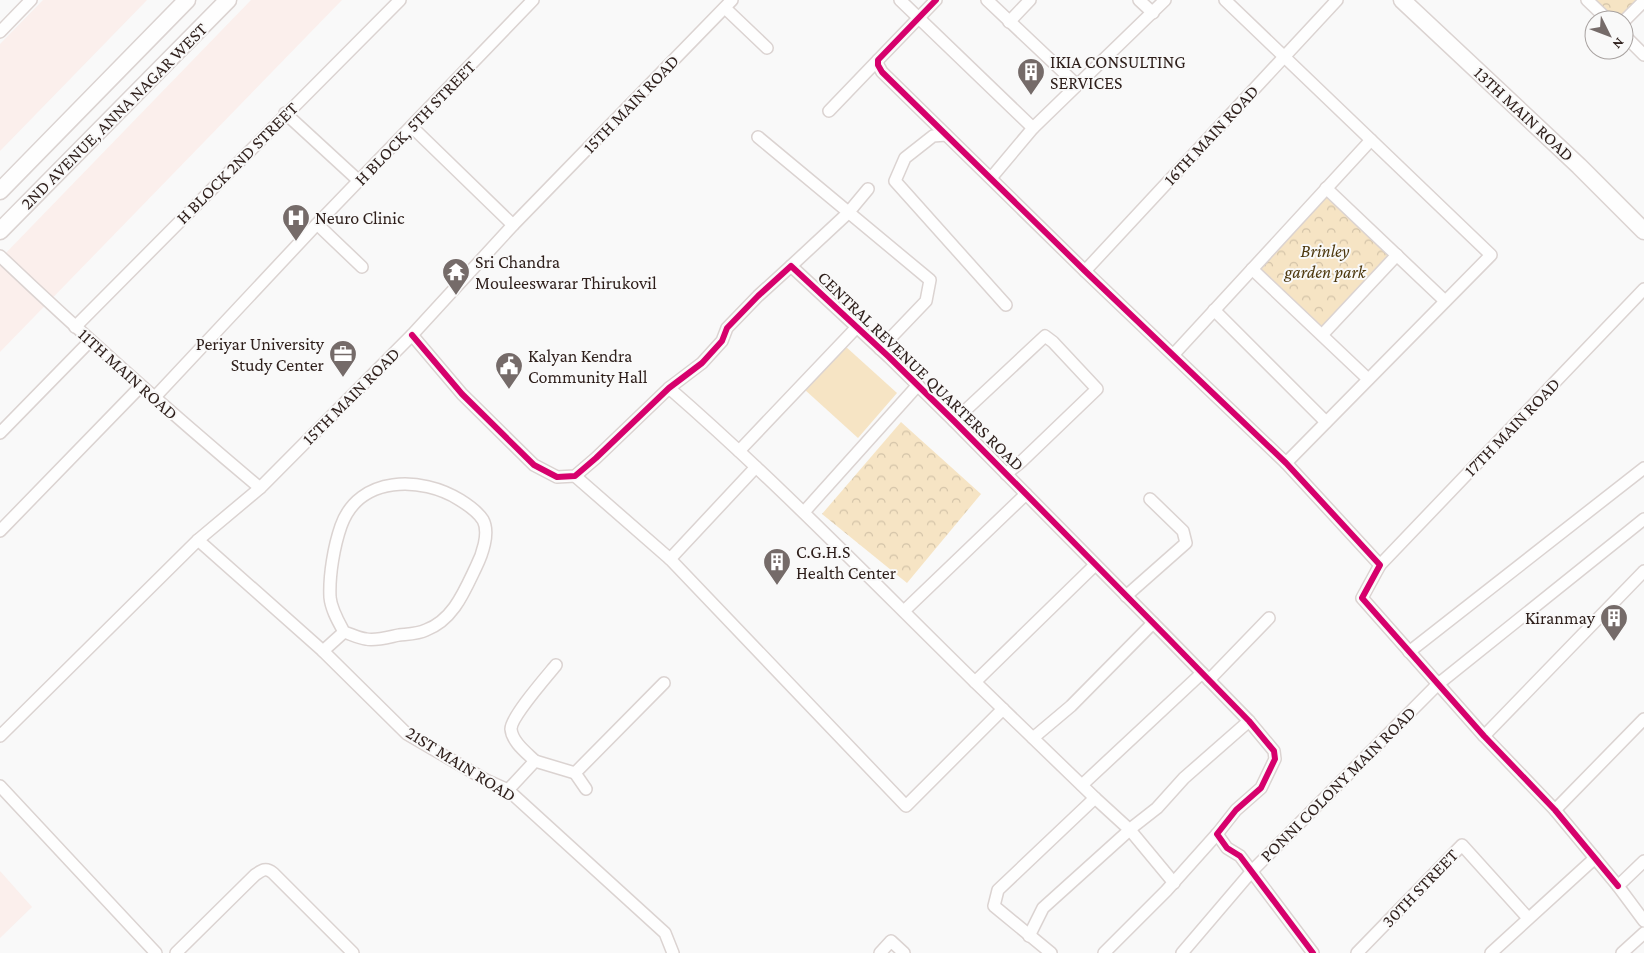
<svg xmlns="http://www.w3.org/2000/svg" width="1644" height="953" font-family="'Crimson Pro',serif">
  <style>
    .built { fill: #fbefec }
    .grass { fill: #f6e4c4 }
    .park { fill: url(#park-crowns) }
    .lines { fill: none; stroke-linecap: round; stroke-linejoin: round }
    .street-casing { stroke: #dbd3d1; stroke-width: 14 }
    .secondary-casing { stroke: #dbd3d1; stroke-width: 19 }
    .street { stroke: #fefefe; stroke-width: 11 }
    .secondary { stroke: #fefefe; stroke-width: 16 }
    .cycleway-casing { stroke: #f9f9f9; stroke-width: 9 }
    .cycleway { stroke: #d6006c; stroke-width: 6 }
    .labels { text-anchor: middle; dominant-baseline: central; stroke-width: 4; stroke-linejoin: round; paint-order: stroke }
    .poi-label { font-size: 18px; fill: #2e1f1b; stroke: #f9f9f9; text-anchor: start }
    .street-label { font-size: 18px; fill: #2e1f1b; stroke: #f9f9f9 }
    .park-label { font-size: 18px; font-style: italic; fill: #4c370d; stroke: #f9f9f9 }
  </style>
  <defs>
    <pattern id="park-crowns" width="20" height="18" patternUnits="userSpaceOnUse" patternTransform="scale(1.25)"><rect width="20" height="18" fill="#f6e4c4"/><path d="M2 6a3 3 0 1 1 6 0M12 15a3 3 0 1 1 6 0" fill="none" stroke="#d3c3a8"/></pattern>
  </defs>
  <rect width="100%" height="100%" fill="#f9f9f9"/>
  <g class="built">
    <path d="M 43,0 L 147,0 L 0,151 L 0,44 Z"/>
    <path d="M 251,0 L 342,0 L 0,352 L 0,259 Z"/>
    <path d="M 0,871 L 32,907 L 0,938 Z"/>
  </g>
  <path class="grass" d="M 845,346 L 897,393 L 858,438 L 804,389 Z"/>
  <g class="park">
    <path d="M 1587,0 L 1644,0 L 1624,20 L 1608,20 Z"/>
    <path d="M 1326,188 L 1397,255 L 1322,335 L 1252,269 Z"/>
    <path d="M 901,422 L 981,494 L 907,583 L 822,514 Z"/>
  </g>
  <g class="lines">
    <defs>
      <g id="street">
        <path d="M 900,0 L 1033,128"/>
        <path d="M 936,0 L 878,60 L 878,65 L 882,72 L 1085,271 L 1286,463 L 1380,565 L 1362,598 L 1484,736 L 1555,810 L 1618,886"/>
        <path d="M 987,0 L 1077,85"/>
        <path d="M 1139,0 L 1153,13"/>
        <path d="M 1225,0 L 1491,255 L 1286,463"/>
        <path d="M 1587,0 L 1608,20"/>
        <path d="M 725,8 L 767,48"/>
        <path d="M 1624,21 L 1644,1"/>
        <path d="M 1009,22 L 1030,0"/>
        <path d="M 0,32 L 31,0"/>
        <path d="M 1624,35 L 1644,55"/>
        <path d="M 829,111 L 878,60"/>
        <path d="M 285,113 L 359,181"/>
        <path d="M 412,127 L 513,225"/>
        <path d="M 946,135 L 933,136 L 905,158 L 895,181 L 1006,305"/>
        <path d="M 758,137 L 930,280 L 926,301 L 880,349"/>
        <path d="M 991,178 L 1033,128 L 1165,0"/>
        <path d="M 1326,188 L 1445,301"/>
        <path d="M 317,224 L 362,267"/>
        <path d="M 0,256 C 84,336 171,413 260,488"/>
        <path d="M 791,266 L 848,213 L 868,189"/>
        <path d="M 1252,269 L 1368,379"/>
        <path d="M 1085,271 L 1337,0"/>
        <path d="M 1214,310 L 1326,422"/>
        <path d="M 75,327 L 400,0"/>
        <path d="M 412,335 L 462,394 L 534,465 L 557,477 L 575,476 L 596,458 L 669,388 L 702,363 L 722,341 L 727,328 L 758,296 L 791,266 L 889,357 L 954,421 L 1167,637 L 1249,721 L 1274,751 L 1275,759 L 1261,788 L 1236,810 L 1217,834 L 1227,848 L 1240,856 L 1313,953"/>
        <path d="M 1322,335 L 1397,255"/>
        <path d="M 1174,354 L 1371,140"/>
        <path d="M 669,388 C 776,481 874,583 975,682 L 1095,565"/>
        <path d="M 154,398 L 317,224 L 533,0"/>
        <path d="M 954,421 L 1045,336 L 1053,342 L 1097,389 L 1022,461 L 1006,474"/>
        <path d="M 0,433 L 90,341"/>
        <path d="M 739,451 L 857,327"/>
        <path d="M 575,476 L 670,559 L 756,467"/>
        <path d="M 804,512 L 918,385"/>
        <path d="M 0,531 L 141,386"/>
        <path d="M 198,540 L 323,651 L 407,734 L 486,780 L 508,790 L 665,933 L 673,953"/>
        <path d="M 670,559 L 906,806 L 1003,709"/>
        <path d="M 1380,565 L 1644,289"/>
        <path d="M 1126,596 L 1186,543 L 1183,531 L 1150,499"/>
        <path d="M 904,611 L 1026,494"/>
        <path d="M 323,651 L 344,632 C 338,621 331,609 330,597 C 329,575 334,546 341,526 C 359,475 422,476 460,500 C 468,505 478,512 483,520 C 490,533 482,555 476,567 C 464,592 453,620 426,630 C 418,634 408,634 399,635 C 389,637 376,641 366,639 C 358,638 351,634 344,632"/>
        <path d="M 1409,652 L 1644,468"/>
        <path d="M 1209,680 L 1269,618"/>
        <path d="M 975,682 L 1095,798 L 998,890 L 994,906 L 1051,953"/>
        <path d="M 0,736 L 198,540 L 260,488 L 412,335 L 513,225 L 732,0"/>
        <path d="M 1484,736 L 1644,571"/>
        <path d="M 1033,738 L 1071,706 L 1153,623"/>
        <path d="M 535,761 C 527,753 512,742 511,729 C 511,717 547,676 556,665"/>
        <path d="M 575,773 L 586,789"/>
        <path d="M 1082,785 L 1202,673"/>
        <path d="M 0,786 L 156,953"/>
        <path d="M 508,790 L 535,761 L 575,773 L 664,683"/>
        <path d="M 1095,798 L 1130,830 L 1174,883"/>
        <path d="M 1555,810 L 1644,719"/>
        <path d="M 1644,861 L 1618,886 L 1644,921"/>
        <path d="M 1029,936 L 1043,908 L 1134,826 L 1157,808 L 1184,778 L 1249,721"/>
        <path d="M 176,953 L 255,875 C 262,870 266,867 273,873 L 353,953"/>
        <path d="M 880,953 L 891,941 L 904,953"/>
        <path d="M 1104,953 L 1166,891 L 1217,834"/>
        <path d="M 1182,953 L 1252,871 L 1437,685 L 1644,519"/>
        <path d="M 1357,953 L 1462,845 L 1528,918"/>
        <path d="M 1491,953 L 1595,858"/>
        <path d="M 1622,953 L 1644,933"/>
      </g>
      <g id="secondary">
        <path d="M 1402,0 L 1579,166 L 1644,231"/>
        <path d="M 0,191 L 187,0"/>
        <path d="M 0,231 L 228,0"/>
      </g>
    </defs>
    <use href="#street" class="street-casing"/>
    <use href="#secondary" class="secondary-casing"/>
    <use href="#street" class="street"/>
    <use href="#secondary" class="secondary"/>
    <defs>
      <g id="cycleway">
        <path d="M 936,0 L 878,60 L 878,65 L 882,72 L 1085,271 L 1286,463 L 1380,565 L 1362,598 L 1484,736 L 1555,810 L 1618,886"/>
        <path d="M 412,335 L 462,394 L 534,465 L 557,477 L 575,476 L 596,458 L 669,388 L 702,363 L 722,341 L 727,328 L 758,296 L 791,266 L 889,357 L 954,421 L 1167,637 L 1249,721 L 1274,751 L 1275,759 L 1261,788 L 1236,810 L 1217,834 L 1227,848 L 1240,856 L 1313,953"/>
      </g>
    </defs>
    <use href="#cycleway" class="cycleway-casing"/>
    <use href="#cycleway" class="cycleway"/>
  </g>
  <defs>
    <symbol id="building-pin" viewBox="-11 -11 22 30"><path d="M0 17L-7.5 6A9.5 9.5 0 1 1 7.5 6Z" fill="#756b69" stroke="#f9f9f9"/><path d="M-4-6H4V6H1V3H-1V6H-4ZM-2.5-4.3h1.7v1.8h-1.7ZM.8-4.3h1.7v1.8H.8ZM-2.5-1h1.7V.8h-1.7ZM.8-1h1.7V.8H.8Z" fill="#fff"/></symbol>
    <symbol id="hospital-pin" viewBox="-11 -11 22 30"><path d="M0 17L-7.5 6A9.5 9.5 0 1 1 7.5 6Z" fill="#756b69" stroke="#f9f9f9"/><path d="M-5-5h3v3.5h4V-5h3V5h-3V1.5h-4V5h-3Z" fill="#fff"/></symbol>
    <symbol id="temple-pin" viewBox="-11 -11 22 30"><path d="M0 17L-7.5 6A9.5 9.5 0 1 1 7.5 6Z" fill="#756b69" stroke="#f9f9f9"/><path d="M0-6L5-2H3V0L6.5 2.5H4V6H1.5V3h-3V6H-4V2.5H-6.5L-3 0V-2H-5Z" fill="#fff"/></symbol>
    <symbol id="office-pin" viewBox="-11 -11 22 30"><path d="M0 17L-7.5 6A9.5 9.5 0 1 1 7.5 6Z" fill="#756b69" stroke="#f9f9f9"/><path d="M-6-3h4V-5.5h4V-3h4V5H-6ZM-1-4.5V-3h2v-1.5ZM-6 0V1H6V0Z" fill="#fff"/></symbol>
    <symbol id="civic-pin" viewBox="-11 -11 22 30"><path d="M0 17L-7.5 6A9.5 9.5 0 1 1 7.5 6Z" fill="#756b69" stroke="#f9f9f9"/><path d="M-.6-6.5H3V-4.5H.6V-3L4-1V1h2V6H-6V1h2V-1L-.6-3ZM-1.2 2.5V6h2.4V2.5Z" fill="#fff"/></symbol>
  </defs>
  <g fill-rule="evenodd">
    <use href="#building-pin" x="1015" y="56" width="32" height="43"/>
    <use href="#hospital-pin" x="280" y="202" width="32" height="43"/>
    <use href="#temple-pin" x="440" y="256" width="32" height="43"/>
    <use href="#office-pin" x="327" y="338" width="32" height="43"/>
    <use href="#civic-pin" x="493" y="350" width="32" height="43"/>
    <use href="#building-pin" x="761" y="546" width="32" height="43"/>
    <use href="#building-pin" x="1598" y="602" width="32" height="43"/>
  </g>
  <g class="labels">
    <g class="poi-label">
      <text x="1050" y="62">IKIA CONSULTING<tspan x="1050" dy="21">SERVICES</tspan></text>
      <text x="315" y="218">Neuro Clinic</text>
      <text x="475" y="262">Sri Chandra<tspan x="475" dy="21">Mouleeswarar Thirukovil</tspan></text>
      <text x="324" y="344" text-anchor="end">Periyar University<tspan x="324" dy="21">Study Center</tspan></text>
      <text x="528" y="356">Kalyan Kendra<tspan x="528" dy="21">Community Hall</tspan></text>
      <text x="796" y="552">C.G.H.S<tspan x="796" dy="21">Health Center</tspan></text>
      <text x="1595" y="618" text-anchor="end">Kiranmay</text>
    </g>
    <g class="street-label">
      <text transform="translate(631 104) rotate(-46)">15TH MAIN ROAD</text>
      <text transform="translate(1524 114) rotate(43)">13TH MAIN ROAD</text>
      <text transform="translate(114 116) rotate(-45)">2ND AVENUE, ANNA NAGAR WEST</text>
      <text transform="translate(415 123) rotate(-46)">H BLOCK, 5TH STREET</text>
      <text transform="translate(1211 135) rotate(-47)">16TH MAIN ROAD</text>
      <text transform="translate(237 163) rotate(-45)">H BLOCK 2ND STREET</text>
      <text transform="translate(921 371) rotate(44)">CENTRAL REVENUE QUARTERS ROAD</text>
      <text transform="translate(128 374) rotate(42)">11TH MAIN ROAD</text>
      <text transform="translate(351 396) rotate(-45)">15TH MAIN ROAD</text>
      <text transform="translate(1512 427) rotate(-46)">17TH MAIN ROAD</text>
      <text transform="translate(461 764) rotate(32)">21ST MAIN ROAD</text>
      <text transform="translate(1338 784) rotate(-45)">PONNI COLONY MAIN ROAD</text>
      <text transform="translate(1420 888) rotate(-46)">30TH STREET</text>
    </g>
    <g class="park-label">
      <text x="1325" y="251">Brinley<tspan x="1325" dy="21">garden park</tspan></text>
    </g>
  </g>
  <g transform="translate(1609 35) rotate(132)"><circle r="24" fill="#f9f9f9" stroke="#a8a2a0"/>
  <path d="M0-4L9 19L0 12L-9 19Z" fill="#756b69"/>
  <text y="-8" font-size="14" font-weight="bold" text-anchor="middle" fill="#2e1f1b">N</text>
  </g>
</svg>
